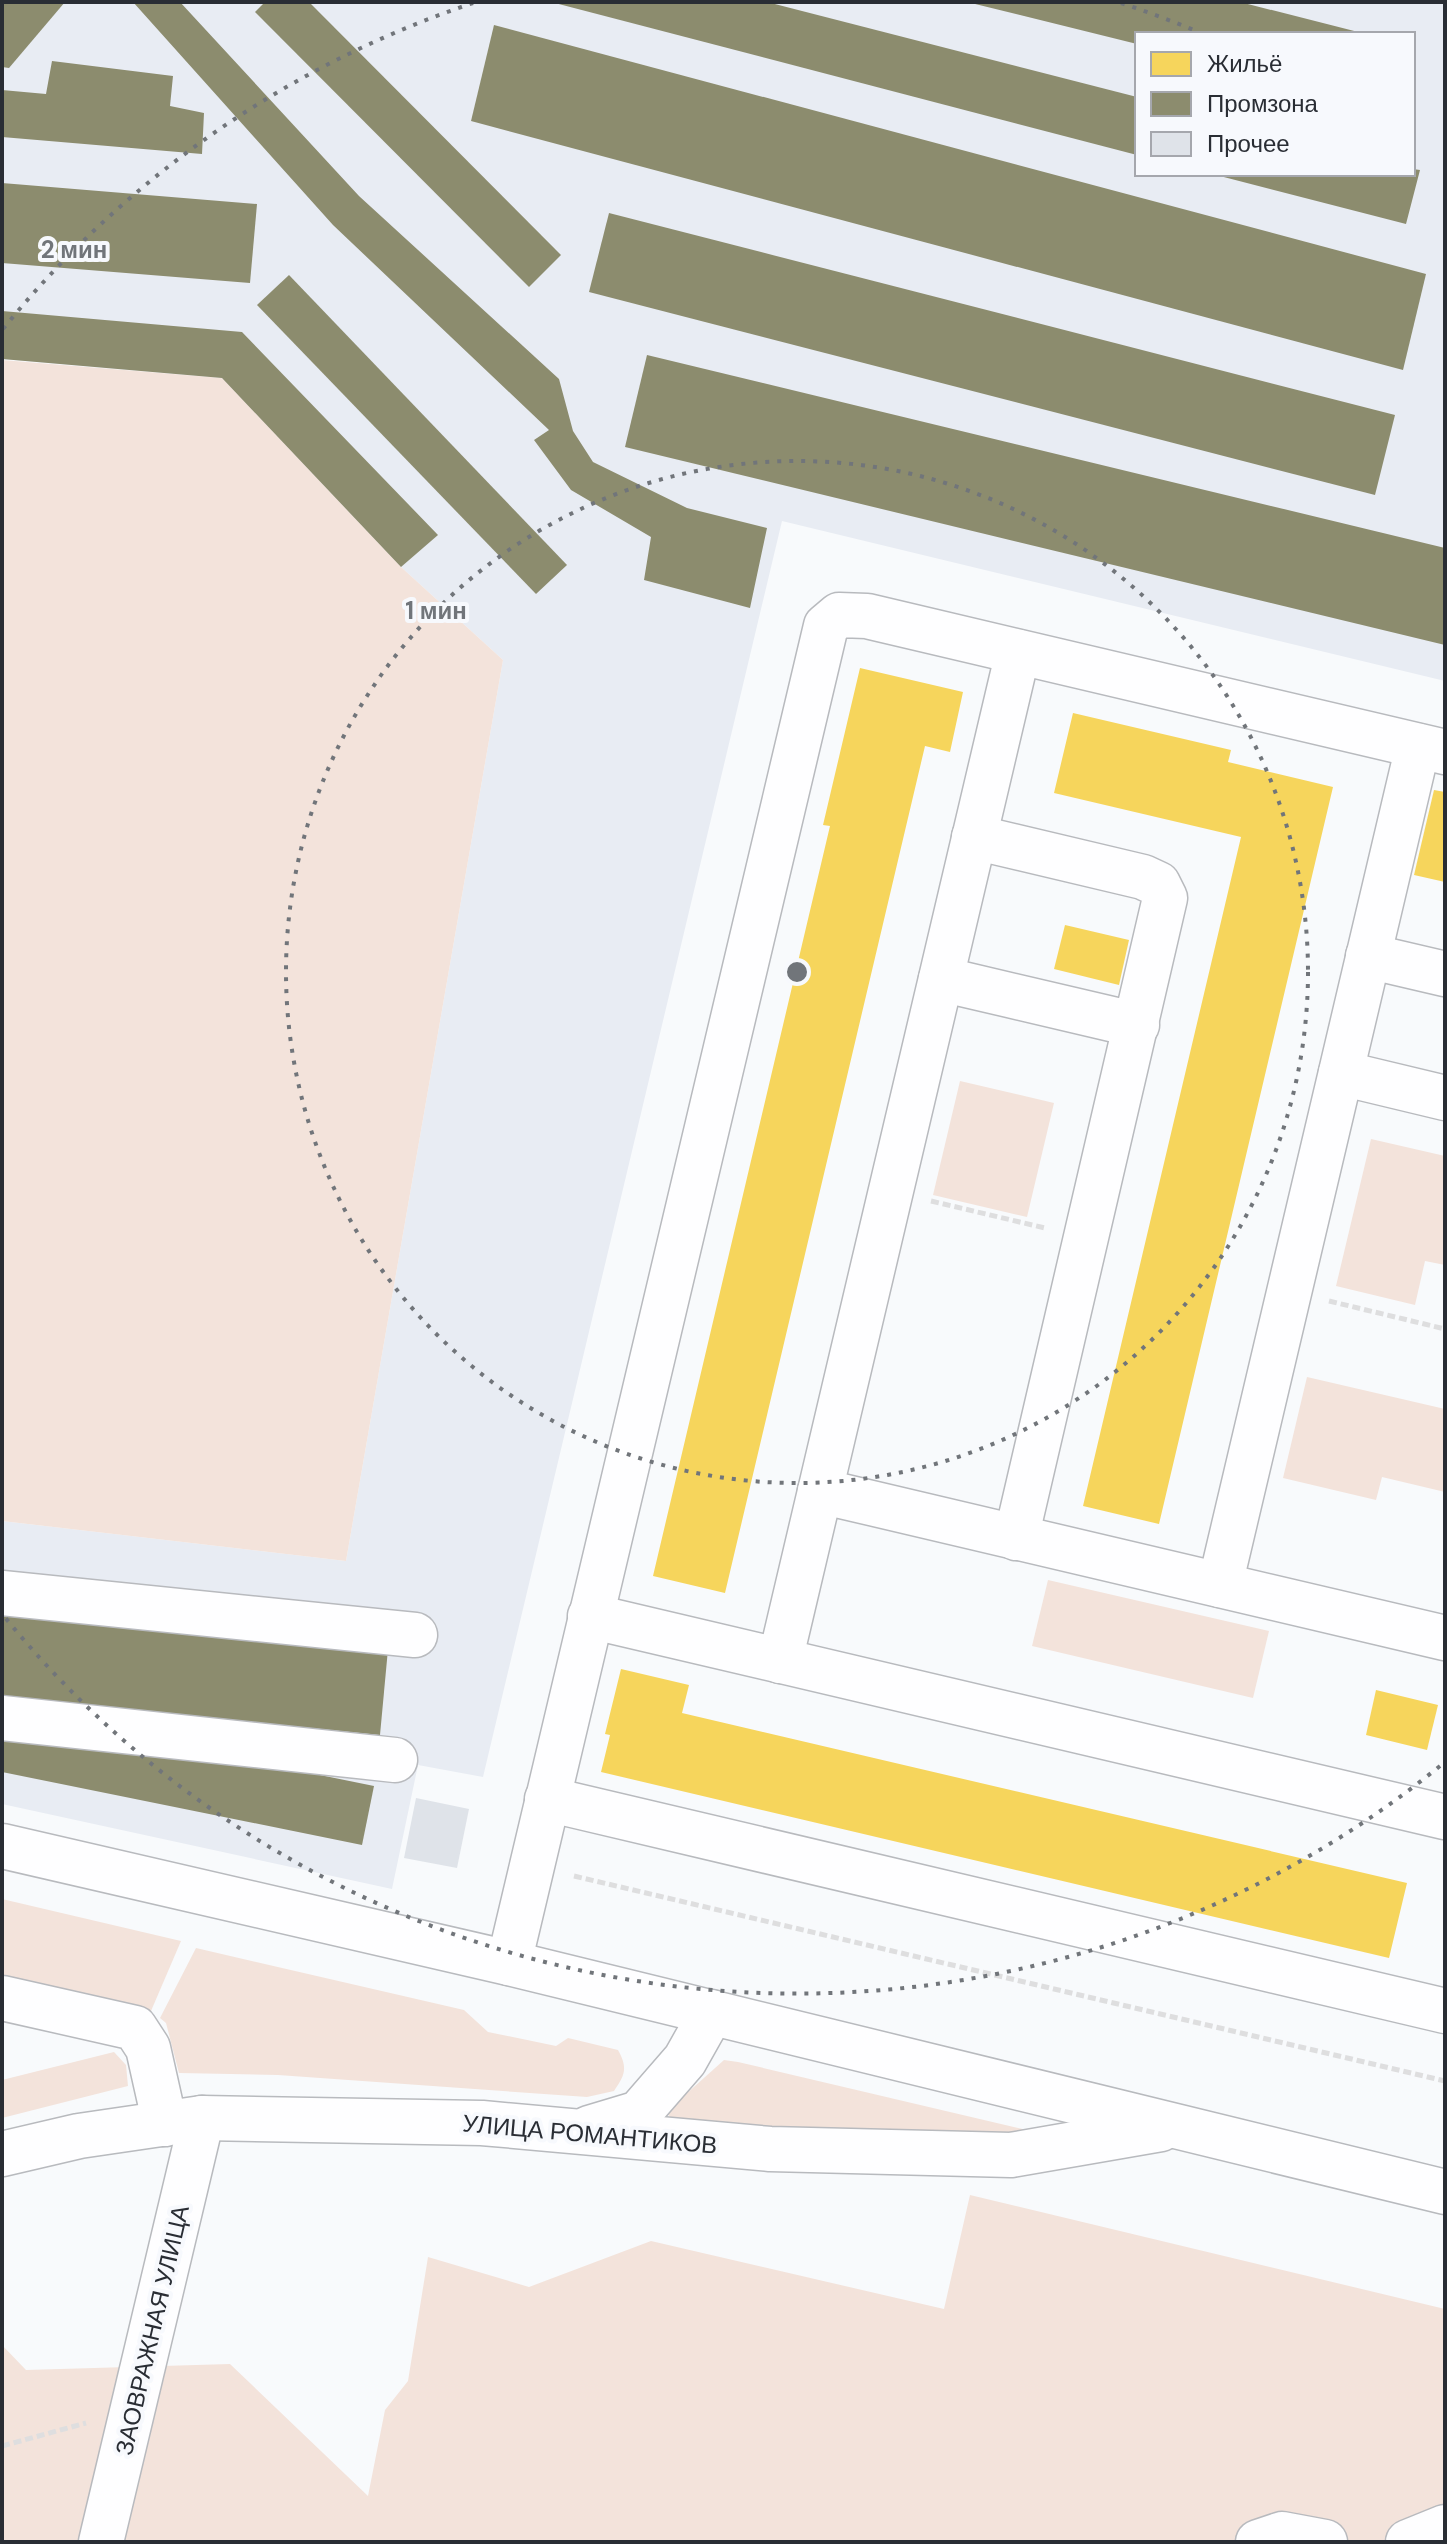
<svg xmlns="http://www.w3.org/2000/svg" width="1447" height="2544" font-family="'DM Sans',sans-serif">
  <style>
    .built { fill: #e8ecf3; fill-rule: evenodd }
    .green { fill: #f3e3db }
    .homes { fill: #f6d55c }
    .industry { fill: #8c8c6e }
    .building { fill: #dfe3e9 }
    .lines { fill: none; stroke-linecap: round; stroke-linejoin: round }
    .minor-casing { stroke: #b8babe; stroke-width: 47 }
    .path { stroke: #dededf; stroke-width: 5; stroke-dasharray: 8 4; stroke-linecap: butt }
    .minor { stroke: #fefeff; stroke-width: 44 }
    .ring { fill: none; stroke: #71757a; stroke-width: 4; stroke-dasharray: 4 8 }
    .labels { text-anchor: middle; dominant-baseline: central; stroke-width: 8; stroke-linejoin: round; paint-order: stroke }
    .street-label { font-size: 24px; fill: #292d34; stroke: #f7f9fd }
    .centre { fill: #71757a; stroke: #f7f9fd; stroke-width: 4 }
    .ring-label { font-size: 24px; text-anchor: middle; font-weight: bold; fill: #71757a; stroke: #f7f9fd; stroke-width: 8; stroke-linejoin: round; paint-order: stroke }
  </style>
  <rect width="100%" height="100%" fill="#f8fafc"/>
  <path class="built" d="M 2,2 L 1445,2 L 1445,681 L 782,521 L 483,1777 L 418,1765 L 392,1889 L 2,1804 L 2,1521 L 346,1561 L 503,660 L 401,567 L 222,378 L 2,359 ZM 1137,34 L 1413,34 L 1413,174 L 1137,174 Z"/>
  <g class="green">
    <path d="M 2,360 L 222,378 L 401,567 L 503,660 L 346,1561 L 2,1521 Z"/>
    <path d="M 960,1081 L 1054,1103 L 1027,1217 L 933,1195 Z"/>
    <path d="M 1371,1139 L 1445,1156 L 1445,1265 L 1425,1261 L 1415,1305 L 1336,1286 Z"/>
    <path d="M 1307,1377 L 1445,1409 L 1445,1492 L 1382,1477 L 1376,1500 L 1283,1478 Z"/>
    <path d="M 1048,1580 L 1269,1631 L 1253,1698 L 1032,1646 Z"/>
    <path d="M 2,1899 L 181,1941 L 151,2011 L 2,1977 Z"/>
    <path d="M 196,1948 L 464,2010 L 488,2032 L 556,2046 L 568,2038 L 618,2050 C 628,2068 625,2075 614,2091 L 587,2097 L 278,2075 L 179,2073 L 166,2023 L 160,2018 Z"/>
    <path d="M 114,2052 L 126,2065 L 128,2086 L 2,2118 L 2,2080 Z"/>
    <path d="M 724,2060 L 738,2062 L 1031,2131 L 1005,2137 L 683,2133 L 666,2112 Z"/>
    <path d="M 970,2195 L 1445,2309 L 1445,2542 L 2,2542 L 2,2345 L 26,2370 L 230,2364 L 368,2496 L 385,2410 L 408,2381 L 428,2257 L 529,2287 L 651,2241 L 944,2309 Z"/>
  </g>
  <g class="homes">
    <path d="M 860,668 L 963,692 L 950,752 L 925,746 L 725,1593 L 653,1576 L 830,826 L 823,825 Z"/>
    <path d="M 1073,713 L 1231,750 L 1228,762 L 1333,787 L 1159,1524 L 1083,1506 L 1241,837 L 1054,793 Z"/>
    <path d="M 1434,790 L 1445,792 L 1445,882 L 1414,875 Z"/>
    <path d="M 1065,925 L 1129,940 L 1119,985 L 1054,969 Z"/>
    <path d="M 621,1669 L 689,1685 L 682,1713 L 1407,1883 L 1389,1958 L 601,1772 L 610,1735 L 605,1734 Z"/>
    <path d="M 1376,1690 L 1438,1705 L 1427,1750 L 1366,1735 Z"/>
  </g>
  <g class="industry">
    <path d="M 2,2 L 65,2 L 9,68 L 2,67 Z"/>
    <path d="M 133,2 L 180,2 L 359,196 L 559,379 L 573,431 L 593,462 L 687,508 L 767,528 L 750,608 L 644,580 L 651,537 L 571,490 L 534,440 L 549,430 L 333,225 Z"/>
    <path d="M 265,2 L 309,2 L 561,255 L 529,287 L 255,12 Z"/>
    <path d="M 551,2 L 767,2 L 1137,97 L 1137,155 Z"/>
    <path d="M 1240,2 L 1366,34 L 1137,34 L 1137,44 L 971,3 Z"/>
    <path d="M 494,25 L 1426,274 L 1403,370 L 471,121 Z"/>
    <path d="M 52,61 L 173,76 L 170,106 L 204,113 L 202,154 L 2,137 L 2,90 L 46,94 Z"/>
    <path d="M 1413,169 L 1420,170 L 1406,224 L 1216,175 L 1413,174 Z"/>
    <path d="M 2,183 L 257,204 L 250,283 L 2,263 Z"/>
    <path d="M 609,213 L 1395,415 L 1375,495 L 589,292 Z"/>
    <path d="M 289,275 L 567,565 L 536,594 L 257,305 Z"/>
    <path d="M 2,311 L 242,332 L 438,535 L 401,567 L 222,378 L 2,359 Z"/>
    <path d="M 647,355 L 1445,548 L 1445,645 L 625,447 Z"/>
    <path d="M 2,1610 L 388,1649 L 380,1735 L 2,1697 Z"/>
    <path d="M 2,1731 L 138,1738 L 374,1786 L 362,1845 L 2,1772 Z"/>
  </g>
  <path class="building" d="M 416,1798 L 469,1809 L 457,1868 L 404,1858 Z"/>
  <g class="lines">
    <defs>
      <g id="minor">
        <path d="M 974,837 L 1143,877 L 1158,884 L 1165,898 L 1016,1538"/>
        <path d="M 1368,956 L 1445,974"/>
        <path d="M 941,979 L 1137,1025"/>
        <path d="M 1341,1073 L 1445,1098"/>
        <path d="M 820,1491 L 1445,1638"/>
        <path d="M 1220,1585 L 1418,746"/>
        <path d="M 2,1593 L 415,1635"/>
        <path d="M 590,1616 L 1445,1817"/>
        <path d="M 780,1661 L 1018,652"/>
        <path d="M 2,1718 L 395,1760"/>
        <path d="M 547,1799 L 1445,2011"/>
        <path d="M 2,1846 L 509,1963 L 1445,2192"/>
        <path d="M 509,1963 L 826,626 L 839,615 L 867,616 L 1445,752"/>
        <path d="M 2,1998 L 135,2028 L 148,2048 L 165,2124"/>
        <path d="M 589,2128 L 639,2113 L 685,2060 L 712,2012"/>
        <path d="M 2,2154 L 79,2136 L 202,2118 L 482,2123 L 770,2149 L 1011,2155 L 1161,2129"/>
        <path d="M 101,2542 L 202,2118"/>
        <path d="M 1258,2542 L 1282,2534 L 1325,2542"/>
        <path d="M 1408,2542 L 1445,2527"/>
      </g>
    </defs>
    <use href="#minor" class="minor-casing"/>
    <g class="path">
      <path d="M 931,1201 L 1045,1228"/>
      <path d="M 1329,1301 L 1445,1329"/>
      <path d="M 574,1876 L 1445,2081"/>
      <path d="M 2,2446 L 86,2423"/>
    </g>
    <use href="#minor" class="minor"/>
  </g>
  <g class="ring">
    <circle cx="797" cy="972" r="511"/>
    <path d="M1440 1766A1022 1022 0 0 1 3 1615M3 329A1022 1022 0 0 1 473 3M1121 3A1022 1022 0 0 1 1196 31"/>
  </g>
  <g class="labels">
    <g class="street-label">
      <text transform="translate(590 2134) rotate(5)">УЛИЦА РОМАНТИКОВ</text>
      <text transform="translate(152 2330) rotate(-77)">ЗАОВРАЖНАЯ УЛИЦА</text>
    </g>
  </g>
  <circle cx="797" cy="972" r="12" class="centre"/>
  <g class="ring-label">
    <text x="74" y="258">2 мин</text>
    <text x="436" y="619">1 мин</text>
  </g>
  <rect width="1447" height="2544" fill="none" stroke="#292d34" stroke-width="8"/>
  <rect x="1135" y="32" width="280" height="144" fill="#f7f9fd" stroke="#a5a7ad" stroke-width="2"/>
  <rect x="1151" y="52" width="40" height="24" fill="#f6d55c" stroke="#a5a7ad" stroke-width="2"/>
  <text x="1207" y="72" font-size="24" fill="#292d34">Жильё</text>
  <rect x="1151" y="92" width="40" height="24" fill="#8c8c6e" stroke="#a5a7ad" stroke-width="2"/>
  <text x="1207" y="112" font-size="24" fill="#292d34">Промзона</text>
  <rect x="1151" y="132" width="40" height="24" fill="#dfe3e9" stroke="#a5a7ad" stroke-width="2"/>
  <text x="1207" y="152" font-size="24" fill="#292d34">Прочее</text>
</svg>
